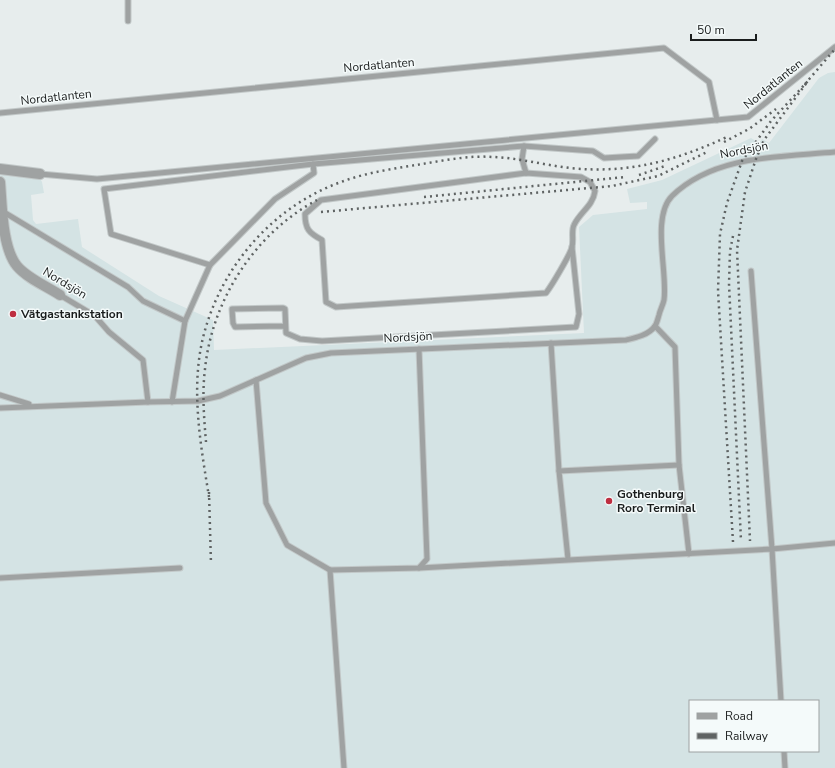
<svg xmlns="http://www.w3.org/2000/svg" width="835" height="768" font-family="'Nunito Sans',sans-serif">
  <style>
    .built { fill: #d4e3e4; fill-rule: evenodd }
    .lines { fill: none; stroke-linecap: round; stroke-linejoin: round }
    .service-casing { stroke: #c2c8c8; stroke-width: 7 }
    .minor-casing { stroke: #c2c8c8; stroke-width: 12 }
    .service { stroke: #9fa2a2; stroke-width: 5 }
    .minor { stroke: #9fa2a2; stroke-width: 10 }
    .rail { stroke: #5f6363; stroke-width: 2.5; stroke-dasharray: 2 4; stroke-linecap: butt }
    .poi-dot { fill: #be2e40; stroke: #f4fafa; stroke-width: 1.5 }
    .labels { text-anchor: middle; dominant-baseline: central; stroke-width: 3; stroke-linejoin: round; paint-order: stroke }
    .street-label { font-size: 12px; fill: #1a1d1d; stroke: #f4fafa }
    .poi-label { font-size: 12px; font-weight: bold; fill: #1a1d1d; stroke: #f4fafa; text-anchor: start }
  </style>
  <rect width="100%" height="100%" fill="#e7eded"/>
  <path class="built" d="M 835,72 L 835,768 L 0,768 L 0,175 L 35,169 L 42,182 L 44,193 L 31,195 L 33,220 L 36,224 L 78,219 L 82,247 L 159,296 L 213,320 L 214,350 L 584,333 L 579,227 L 593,215 L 647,209 L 647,202 L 630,203 L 627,189 L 662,180 L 751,138 L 759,143 L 762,139 L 769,143 L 819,78 L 828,73 ZM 690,701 L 818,701 L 818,751 L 690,751 Z"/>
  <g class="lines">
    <defs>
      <g id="service">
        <path d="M 128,21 L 128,0"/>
        <path d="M 0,113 L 664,48 L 709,82 L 717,120"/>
        <path d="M 526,173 L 581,177 L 590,182 L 595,191 C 593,206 580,212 574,225 C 571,231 574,240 572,247 C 570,255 552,285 546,293 L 336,307 L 326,302 L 322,240 C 309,233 305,229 305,214 L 321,200 Z"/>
        <path d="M 526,173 L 522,159 L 524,146 L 593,151 L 604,158 L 638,156 L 655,139"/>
        <path d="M 40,174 L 97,179 L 748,117 L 835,47"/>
        <path d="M 2,211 L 128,287 L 143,301 L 185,321 L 210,265 L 111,234 L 104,189 L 313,164 L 524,146"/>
        <path d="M 210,265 L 275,199 L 314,173 L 313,164"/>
        <path d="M 751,271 L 772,549 L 835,543"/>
        <path d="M 60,295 L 95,316 L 109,332 L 143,360 L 148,402 L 198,401 L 220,396 L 306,358 L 331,353 L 626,340 C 635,338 649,335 655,326 C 657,323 658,318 659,315 C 660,310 663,305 664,300 C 668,273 651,217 672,196 C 714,155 780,157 835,152"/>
        <path d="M 285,326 L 235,327 L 233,323 L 232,309 L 283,308 L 285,309 L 286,333 L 300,339 L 322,341 L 576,327 L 579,314 L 572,247"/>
        <path d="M 655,326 L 675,347 L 679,465 L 689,554"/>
        <path d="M 551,343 L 559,471"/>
        <path d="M 256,380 L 266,503 L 287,545 L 330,570"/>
        <path d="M 0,395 L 29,404"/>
        <path d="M 172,402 L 185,321"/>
        <path d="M 0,408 L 148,402"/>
        <path d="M 568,559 L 559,471 L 679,465"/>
        <path d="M 419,568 L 772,549 L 781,701"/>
        <path d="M 0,578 L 180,568"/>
        <path d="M 784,751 L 785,768"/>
        <path d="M 344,768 L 330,570 L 419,568 L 427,559 L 419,349"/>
      </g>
      <g id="minor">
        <path d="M 0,169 L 40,174"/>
        <path d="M 0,182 C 2,205 2,248 17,266 C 27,278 46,286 60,295"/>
      </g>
    </defs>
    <use href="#service" class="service-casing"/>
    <use href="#minor" class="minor-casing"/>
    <use href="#service" class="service"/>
    <use href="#minor" class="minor"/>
    <g class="rail">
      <path d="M 805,84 L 835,49"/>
      <path d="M 724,142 L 749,129 L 776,109"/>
      <path d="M 639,175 L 665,166"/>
      <path d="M 424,197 L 625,177"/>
      <path d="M 321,212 L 612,186 L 658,176 L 707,152"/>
      <path d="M 733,236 L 730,251 L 729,284 L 741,541"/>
      <path d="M 206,442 C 204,418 202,393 205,369 C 212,300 255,233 317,200"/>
      <path d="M 209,492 L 211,564"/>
      <path d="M 209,497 C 201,447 191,393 202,342 C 218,270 271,207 341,182 C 365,173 391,169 416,165 C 441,161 468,155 493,157 C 519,158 544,165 570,168 C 628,174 675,161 727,137"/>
      <path d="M 733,542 L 718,291 L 720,234 L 727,203 L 742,161 L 771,121 L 808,81 L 764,140 L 756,159 L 745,192 L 737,250 L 750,541"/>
    </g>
  </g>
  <g class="poi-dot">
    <circle cx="13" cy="314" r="4"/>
    <circle cx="609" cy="501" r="4"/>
  </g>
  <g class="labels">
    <g class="street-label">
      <text transform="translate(379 65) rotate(-5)">Nordatlanten</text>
      <text transform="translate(773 84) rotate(-39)">Nordatlanten</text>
      <text transform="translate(56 97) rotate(-6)">Nordatlanten</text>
      <text transform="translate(744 150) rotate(-11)">Nordsjön</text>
      <text transform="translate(65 283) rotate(31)">Nordsjön</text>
      <text transform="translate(408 337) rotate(-3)">Nordsjön</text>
    </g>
    <g class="poi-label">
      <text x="21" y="314">Vätgastankstation</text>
      <text x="617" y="494">Gothenburg<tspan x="617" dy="14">Roro Terminal</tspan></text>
    </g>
  </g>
  <rect x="689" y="700" width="130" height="52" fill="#f4fafa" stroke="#9da2a2"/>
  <rect x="697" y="713" width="20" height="6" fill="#9fa2a2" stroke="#9da2a2"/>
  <text x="725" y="720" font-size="12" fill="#1a1d1d">Road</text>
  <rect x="697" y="733" width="20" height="6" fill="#5f6363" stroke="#9da2a2"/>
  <text x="725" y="740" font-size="12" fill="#1a1d1d">Railway</text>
  <path d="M691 34v6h65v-6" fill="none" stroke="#1a1d1d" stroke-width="2"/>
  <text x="697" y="34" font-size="12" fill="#1a1d1d" stroke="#f4fafa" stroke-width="3" paint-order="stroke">50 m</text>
</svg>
